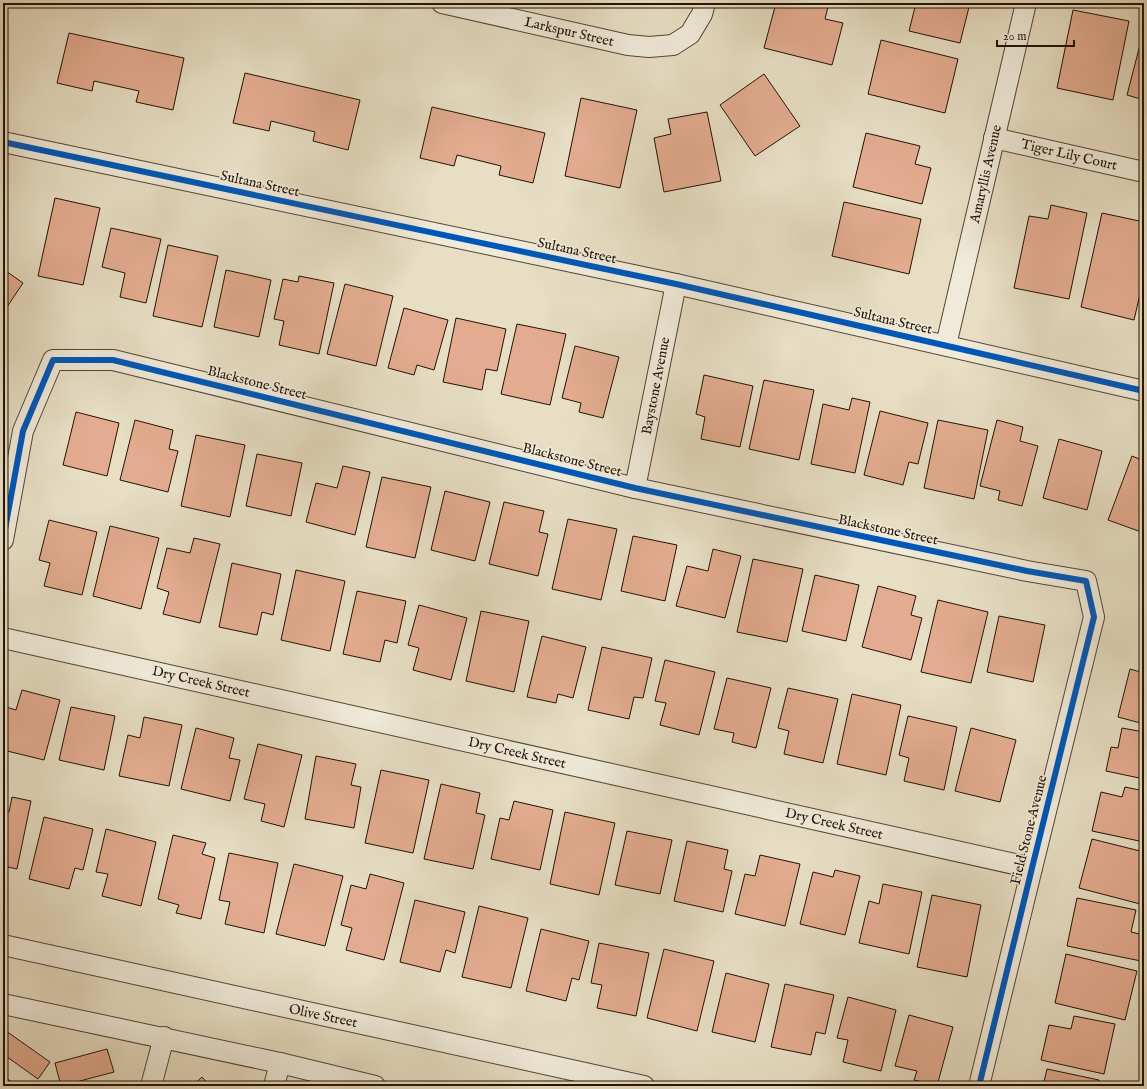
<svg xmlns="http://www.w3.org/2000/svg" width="1147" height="1089" font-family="'IM FELL English',serif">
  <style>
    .building { fill: #e3ac90; stroke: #231203 }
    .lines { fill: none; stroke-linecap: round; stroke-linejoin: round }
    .minor-casing { stroke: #544533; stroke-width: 22 }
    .minor { stroke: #efead9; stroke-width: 20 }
    .cycleway-casing { stroke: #efead9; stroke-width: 8 }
    .cycleway { stroke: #0057b8; stroke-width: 6 }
    .labels { text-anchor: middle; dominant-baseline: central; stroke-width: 3; stroke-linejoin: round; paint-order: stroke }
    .street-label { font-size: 14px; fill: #231203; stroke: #efead9 }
  </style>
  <rect width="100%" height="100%" fill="#e7dec4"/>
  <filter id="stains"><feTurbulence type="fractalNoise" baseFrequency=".005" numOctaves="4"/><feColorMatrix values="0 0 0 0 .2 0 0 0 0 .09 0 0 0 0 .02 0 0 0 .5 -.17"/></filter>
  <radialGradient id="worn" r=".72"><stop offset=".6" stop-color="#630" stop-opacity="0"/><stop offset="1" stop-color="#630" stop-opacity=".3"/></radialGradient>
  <g class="building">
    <path d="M 776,3 L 813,3 L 828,7 L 825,19 L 843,23 L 832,65 L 764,48 Z"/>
    <path d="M 916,3 L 970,3 L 960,43 L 909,31 Z"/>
    <path d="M 1073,10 L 1129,21 L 1113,100 L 1057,88 Z"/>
    <path d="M 69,33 L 184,58 L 173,110 L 136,102 L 139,91 L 94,81 L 92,91 L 57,83 Z"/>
    <path d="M 1142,37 L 1144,38 L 1144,100 L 1127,95 Z"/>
    <path d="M 881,40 L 958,59 L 945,113 L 868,94 Z"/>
    <path d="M 245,73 L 360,100 L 348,150 L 313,141 L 315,132 L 271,121 L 269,131 L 233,123 Z"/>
    <path d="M 764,74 L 800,126 L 755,156 L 720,105 Z"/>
    <path d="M 581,98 L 637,110 L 620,188 L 565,176 Z"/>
    <path d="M 432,107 L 545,133 L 533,183 L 499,175 L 501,166 L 457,155 L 454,166 L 420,158 Z"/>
    <path d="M 707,112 L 721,181 L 664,192 L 654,138 L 671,134 L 668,119 Z"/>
    <path d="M 866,133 L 920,146 L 915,164 L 931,168 L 922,204 L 853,187 Z"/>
    <path d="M 55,198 L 100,208 L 83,285 L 38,276 Z"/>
    <path d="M 844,202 L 921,219 L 909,274 L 832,256 Z"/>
    <path d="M 1051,205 L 1087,213 L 1069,299 L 1014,288 L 1029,216 L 1048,219 Z"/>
    <path d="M 1102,213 L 1144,222 L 1144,277 L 1134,320 L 1081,307 Z"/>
    <path d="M 111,228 L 161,239 L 146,303 L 120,297 L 125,273 L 102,267 Z"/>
    <path d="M 168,245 L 218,256 L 202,327 L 153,316 Z"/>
    <path d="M 3,269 L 23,283 L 3,313 Z"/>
    <path d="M 226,270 L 271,280 L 259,337 L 214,327 Z"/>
    <path d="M 299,276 L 334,283 L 319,354 L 279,345 L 284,321 L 274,319 L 283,279 L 298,282 Z"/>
    <path d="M 345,284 L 393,296 L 376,366 L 327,354 Z"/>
    <path d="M 404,308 L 448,320 L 434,370 L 417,365 L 414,375 L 388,368 Z"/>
    <path d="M 456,318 L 506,329 L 497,371 L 486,369 L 482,390 L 443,382 Z"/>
    <path d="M 517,324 L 566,334 L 550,405 L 501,394 Z"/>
    <path d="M 575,346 L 619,357 L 603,418 L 579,412 L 581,403 L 562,398 Z"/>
    <path d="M 704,375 L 753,386 L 740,447 L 701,439 L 705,417 L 696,414 Z"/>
    <path d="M 764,380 L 814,390 L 799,460 L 749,449 Z"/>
    <path d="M 852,398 L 870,402 L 855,473 L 811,464 L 823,404 L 849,410 Z"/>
    <path d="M 880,411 L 928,423 L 918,464 L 909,462 L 903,485 L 864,475 Z"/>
    <path d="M 76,412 L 119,423 L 107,476 L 63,465 Z"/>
    <path d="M 135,420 L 173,430 L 169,449 L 178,451 L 168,492 L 120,480 Z"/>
    <path d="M 938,420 L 988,430 L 974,499 L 924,488 Z"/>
    <path d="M 997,420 L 1023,427 L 1020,441 L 1038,446 L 1022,506 L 998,500 L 1000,491 L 980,486 Z"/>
    <path d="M 196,435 L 245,445 L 230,517 L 181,506 Z"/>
    <path d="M 1059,439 L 1102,451 L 1087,510 L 1043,498 Z"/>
    <path d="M 257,454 L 302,463 L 291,516 L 246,506 Z"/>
    <path d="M 1132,456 L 1144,461 L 1144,533 L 1108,520 Z"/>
    <path d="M 343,466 L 370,472 L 355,535 L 306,522 L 316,483 L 337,488 Z"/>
    <path d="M 382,477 L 431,487 L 415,558 L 366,547 Z"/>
    <path d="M 445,491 L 490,502 L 475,561 L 431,550 Z"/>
    <path d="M 504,502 L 544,511 L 539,532 L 548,534 L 538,576 L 489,564 Z"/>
    <path d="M 568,519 L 617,529 L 601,600 L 552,589 Z"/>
    <path d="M 49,520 L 97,532 L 82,595 L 44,586 L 50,563 L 39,560 Z"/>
    <path d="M 110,526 L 159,538 L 141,609 L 93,596 Z"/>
    <path d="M 633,536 L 677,545 L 665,601 L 621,591 Z"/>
    <path d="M 194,538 L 220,544 L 200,623 L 163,614 L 169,592 L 157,588 L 167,548 L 190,553 Z"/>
    <path d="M 713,549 L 741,556 L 725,618 L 676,606 L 687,566 L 708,571 Z"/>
    <path d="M 753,559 L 803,569 L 787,642 L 737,632 Z"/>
    <path d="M 232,563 L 281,574 L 273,615 L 262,612 L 257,635 L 219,627 Z"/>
    <path d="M 296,570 L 345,581 L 330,651 L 281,640 Z"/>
    <path d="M 815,575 L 859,585 L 846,641 L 802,631 Z"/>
    <path d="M 878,586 L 916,596 L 911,615 L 922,618 L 911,660 L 862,647 Z"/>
    <path d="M 357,591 L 406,601 L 397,643 L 385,640 L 380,662 L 343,654 Z"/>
    <path d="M 938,600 L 988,612 L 971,683 L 921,672 Z"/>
    <path d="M 419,605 L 467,618 L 451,680 L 413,670 L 419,648 L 408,645 Z"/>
    <path d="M 481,611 L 529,621 L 514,692 L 466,681 Z"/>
    <path d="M 999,616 L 1045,625 L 1033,682 L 987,672 Z"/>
    <path d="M 542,636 L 586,647 L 573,698 L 558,694 L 556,703 L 527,697 Z"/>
    <path d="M 602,647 L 652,658 L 643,698 L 634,697 L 629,719 L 588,710 Z"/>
    <path d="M 665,660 L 715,672 L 699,735 L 660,725 L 666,703 L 655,701 Z"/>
    <path d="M 1130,669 L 1144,673 L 1144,724 L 1118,717 Z"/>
    <path d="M 727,678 L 771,688 L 756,748 L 732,742 L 734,733 L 714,729 Z"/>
    <path d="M 788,688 L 838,699 L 823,763 L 784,754 L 789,731 L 778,728 Z"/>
    <path d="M 22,690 L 60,700 L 44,760 L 3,750 L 3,719 L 6,707 L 16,710 Z"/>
    <path d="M 852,694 L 901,705 L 886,775 L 837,764 Z"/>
    <path d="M 71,707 L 115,716 L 104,770 L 59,760 Z"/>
    <path d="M 908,716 L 957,727 L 944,790 L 904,781 L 909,758 L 899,755 Z"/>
    <path d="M 144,717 L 182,725 L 169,786 L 119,776 L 128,735 L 140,738 Z"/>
    <path d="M 196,728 L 234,738 L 229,758 L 240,760 L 230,801 L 181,789 Z"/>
    <path d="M 971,728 L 1016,740 L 1000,802 L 955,791 Z"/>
    <path d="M 1122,728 L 1144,732 L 1144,779 L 1106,771 L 1111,747 L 1118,748 Z"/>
    <path d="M 258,744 L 302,755 L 284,827 L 261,821 L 265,804 L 244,799 Z"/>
    <path d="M 316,756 L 356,764 L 351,785 L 361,787 L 354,828 L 305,819 Z"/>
    <path d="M 381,770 L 429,780 L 413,853 L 365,843 Z"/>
    <path d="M 441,784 L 480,793 L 476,813 L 485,815 L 473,869 L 424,859 Z"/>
    <path d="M 1125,787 L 1144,791 L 1144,842 L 1092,831 L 1101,792 L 1122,797 Z"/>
    <path d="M 12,797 L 31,801 L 17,869 L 3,866 L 3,811 L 9,812 Z"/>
    <path d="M 514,801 L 553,810 L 540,870 L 491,859 L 500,818 L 509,820 Z"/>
    <path d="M 565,812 L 615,823 L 599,895 L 550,884 Z"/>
    <path d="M 44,817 L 93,829 L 83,870 L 75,868 L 69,889 L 29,879 Z"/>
    <path d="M 106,829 L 156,842 L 141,906 L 102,896 L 108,874 L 96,872 Z"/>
    <path d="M 627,831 L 672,840 L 660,894 L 615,885 Z"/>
    <path d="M 173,835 L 206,843 L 202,854 L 215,858 L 201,919 L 176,913 L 179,905 L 158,899 Z"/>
    <path d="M 1092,839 L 1144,852 L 1144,905 L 1079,888 Z"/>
    <path d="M 687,841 L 728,850 L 724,869 L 732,871 L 723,912 L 674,901 Z"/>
    <path d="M 229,853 L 278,863 L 264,933 L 225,924 L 230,902 L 219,900 Z"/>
    <path d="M 760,855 L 800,864 L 785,926 L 735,914 L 745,874 L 755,876 Z"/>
    <path d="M 294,864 L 343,876 L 325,946 L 276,934 Z"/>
    <path d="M 835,870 L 860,876 L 845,935 L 800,924 L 813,872 L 833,877 Z"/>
    <path d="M 370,874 L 404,883 L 384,960 L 346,950 L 352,928 L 341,925 L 351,885 L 366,889 Z"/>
    <path d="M 883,884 L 922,892 L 909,954 L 859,943 L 869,901 L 879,904 Z"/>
    <path d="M 932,895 L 981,905 L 967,977 L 917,967 Z"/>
    <path d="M 1077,898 L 1136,910 L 1131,932 L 1144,935 L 1144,945 L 1141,961 L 1067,946 Z"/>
    <path d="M 415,900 L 465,912 L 455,953 L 446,950 L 440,972 L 400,962 Z"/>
    <path d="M 479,906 L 528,918 L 511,988 L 462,977 Z"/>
    <path d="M 541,929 L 589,941 L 579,980 L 572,978 L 566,1001 L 526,991 Z"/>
    <path d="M 599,943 L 649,953 L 636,1016 L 597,1008 L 602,985 L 591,983 Z"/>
    <path d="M 664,949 L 714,961 L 697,1031 L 647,1018 Z"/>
    <path d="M 1066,954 L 1137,971 L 1125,1020 L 1055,1003 Z"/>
    <path d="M 726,973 L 769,984 L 755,1042 L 712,1032 Z"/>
    <path d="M 785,984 L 834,995 L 825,1034 L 816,1032 L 811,1055 L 771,1047 Z"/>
    <path d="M 848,997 L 896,1010 L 881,1071 L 843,1062 L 848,1040 L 837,1038 Z"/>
    <path d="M 909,1015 L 953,1027 L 937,1086 L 914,1080 L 917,1071 L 895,1066 Z"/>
    <path d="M 1074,1016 L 1115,1024 L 1104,1074 L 1041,1060 L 1049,1025 L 1071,1029 Z"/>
    <path d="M 6,1031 L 50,1062 L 38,1079 L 3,1054 L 3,1035 Z"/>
    <path d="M 107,1049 L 114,1072 L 61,1086 L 55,1063 Z"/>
    <path d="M 1047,1069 L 1099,1080 L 1098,1086 L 1043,1086 Z"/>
    <path d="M 3,1075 L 16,1086 L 3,1086 Z"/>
    <path d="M 202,1077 L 210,1086 L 192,1086 Z"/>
  </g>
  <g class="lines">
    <defs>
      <g id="minor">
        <path d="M 442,3 L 628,45 L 649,47 L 673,45 L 690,34 L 702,14 L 705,3"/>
        <path d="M 994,138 L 1144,172"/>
        <path d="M 3,142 L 676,284 L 1144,391"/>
        <path d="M 946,345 L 1026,3"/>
        <path d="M 635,488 L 676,284"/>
        <path d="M 3,540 L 23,431 L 53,360 L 113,360 L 635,488 L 1027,571 L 1086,581 L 1094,617 L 1032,868 L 979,1086"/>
        <path d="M 3,638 L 1032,868"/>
        <path d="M 3,945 L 644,1086"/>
        <path d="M 3,1004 L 280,1063 L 375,1086"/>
        <path d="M 151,1086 L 164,1037"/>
        <path d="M 274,1086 L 280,1063"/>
      </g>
    </defs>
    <use href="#minor" class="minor-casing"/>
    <use href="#minor" class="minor"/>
    <defs>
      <g id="cycleway">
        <path d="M 3,142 L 676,284 L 1144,391"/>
        <path d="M 3,540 L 23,431 L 53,360 L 113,360 L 635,488 L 1027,571 L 1086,581 L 1094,617 L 1032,868 L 979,1086"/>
      </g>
    </defs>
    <use href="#cycleway" class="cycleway-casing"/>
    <use href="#cycleway" class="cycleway"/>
  </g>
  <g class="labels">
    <g class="street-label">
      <text transform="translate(569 32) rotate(13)">Larkspur Street</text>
      <text transform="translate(1069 155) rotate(13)">Tiger Lily Court</text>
      <text transform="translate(986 174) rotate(-77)">Amaryllis Avenue</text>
      <text transform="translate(260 184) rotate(12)">Sultana Street</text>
      <text transform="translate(577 251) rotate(12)">Sultana Street</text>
      <text transform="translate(893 321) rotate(13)">Sultana Street</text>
      <text transform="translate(257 383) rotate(14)">Blackstone Street</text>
      <text transform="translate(656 386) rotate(-79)">Baystone Avenue</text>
      <text transform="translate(572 460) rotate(14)">Blackstone Street</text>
      <text transform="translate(888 530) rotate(12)">Blackstone Street</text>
      <text transform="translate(201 682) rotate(13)">Dry Creek Street</text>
      <text transform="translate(517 753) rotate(13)">Dry Creek Street</text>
      <text transform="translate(834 824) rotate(13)">Dry Creek Street</text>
      <text transform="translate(1029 830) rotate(-76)">Field Stone Avenue</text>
      <text transform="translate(323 1016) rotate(12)">Olive Street</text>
    </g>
  </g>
  <rect width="1147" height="1089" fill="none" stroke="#e7dec4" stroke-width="16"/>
  <rect x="4" y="4" width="1139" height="1081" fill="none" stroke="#231203" stroke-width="2"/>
  <rect x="8" y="8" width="1131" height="1073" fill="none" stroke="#231203"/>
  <path d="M997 40v6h77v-6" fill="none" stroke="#231203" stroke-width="2"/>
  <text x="1003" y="40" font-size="12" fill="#231203" stroke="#efead9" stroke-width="3" paint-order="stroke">20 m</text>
  <rect width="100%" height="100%" filter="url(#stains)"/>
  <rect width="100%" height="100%" fill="url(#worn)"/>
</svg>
